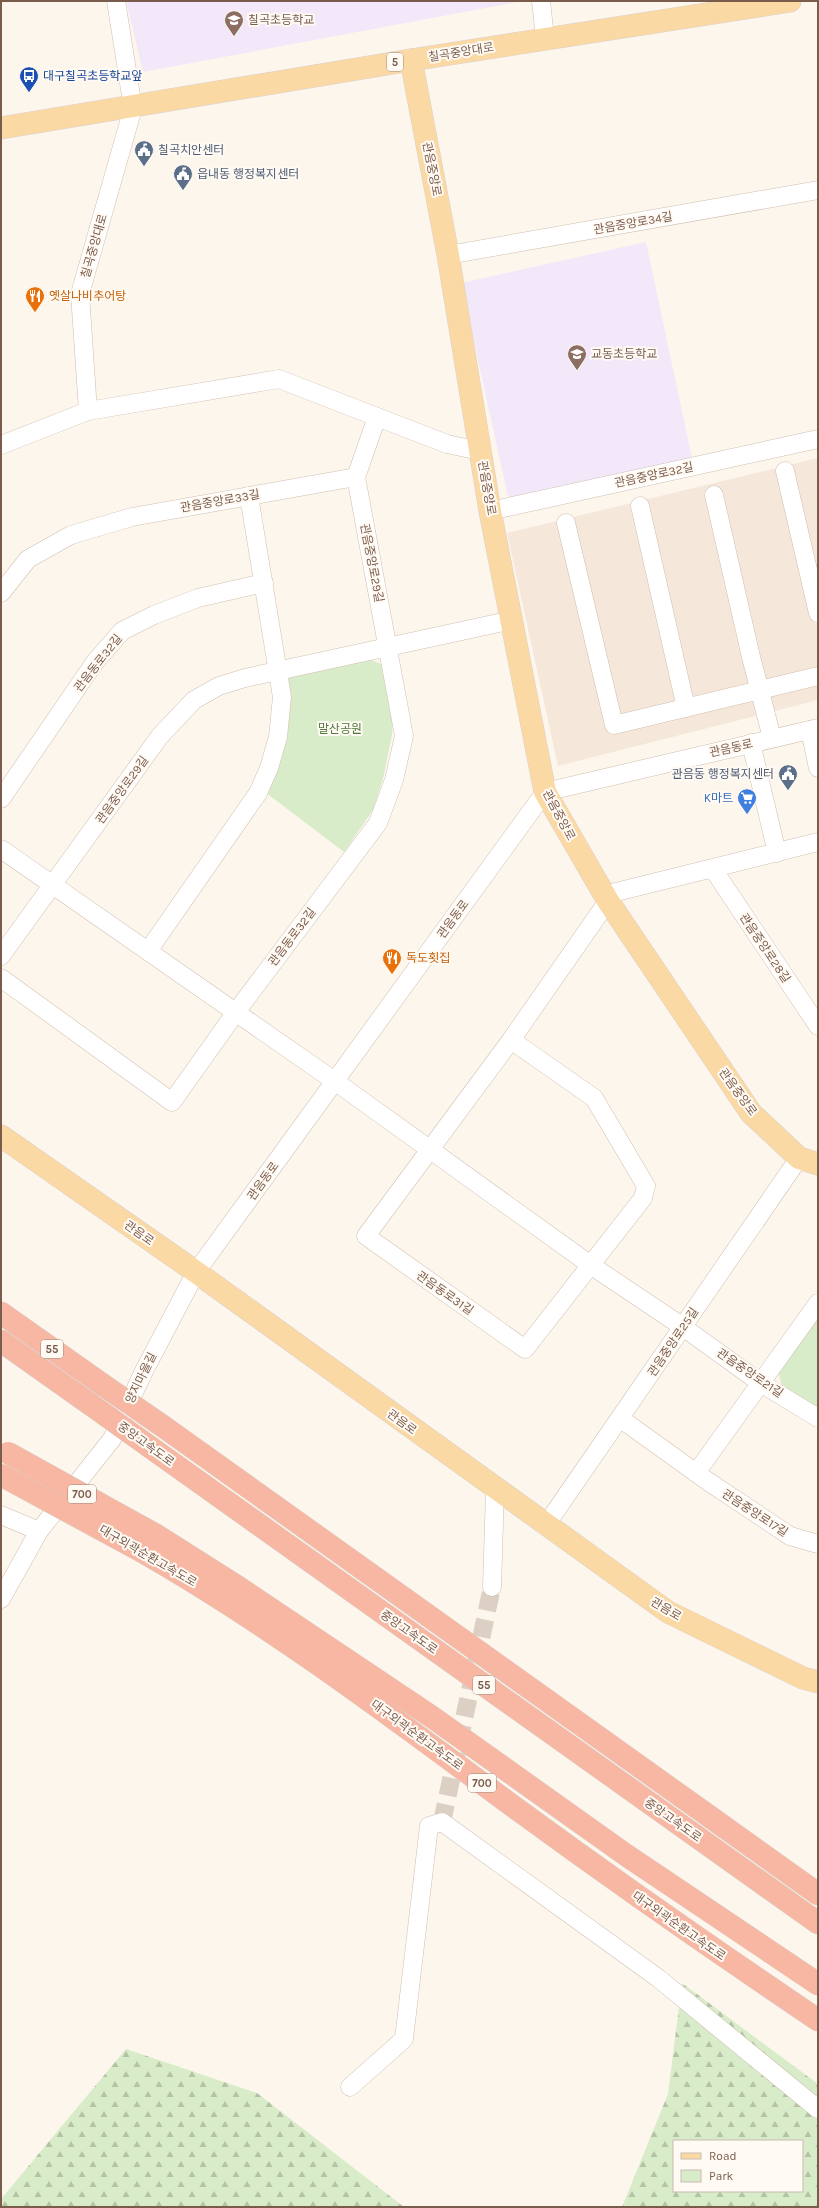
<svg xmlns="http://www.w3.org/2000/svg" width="819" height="2208" font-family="Karla,'Noto Sans KR',sans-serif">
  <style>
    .residential { fill: #f5e8da }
    .education { fill: #f3e8fa }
    .green { fill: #d8ecc9 }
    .forest { fill: url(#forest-firs); fill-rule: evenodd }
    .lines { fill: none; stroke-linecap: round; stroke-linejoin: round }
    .minor-tunnel { stroke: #dcd0c4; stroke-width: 18; stroke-dasharray: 18 9; stroke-linecap: butt }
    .minor-casing { stroke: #d1beb0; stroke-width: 19 }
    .major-casing { stroke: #dad1cd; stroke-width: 23 }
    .highway-casing { stroke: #dad1cd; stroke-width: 23 }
    .minor { stroke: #fff; stroke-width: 18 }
    .major { stroke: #fbd9a5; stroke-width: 22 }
    .highway { stroke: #f7b7a3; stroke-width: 22 }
    .highway-bridge-casing { stroke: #dad1cd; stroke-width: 23; stroke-linecap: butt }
    .highway-bridge { stroke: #f7b7a3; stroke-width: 22 }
    .labels { text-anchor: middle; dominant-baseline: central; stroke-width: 4; stroke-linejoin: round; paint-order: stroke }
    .shield { fill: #fffaf3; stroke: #a28b7f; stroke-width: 1 }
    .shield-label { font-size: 11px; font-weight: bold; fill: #7a5c4d }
    .education-label { font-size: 12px; fill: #785e54; stroke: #fffaf3; text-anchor: start }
    .street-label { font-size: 12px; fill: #7a5c4d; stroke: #fffaf3 }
    .transit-label { font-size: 12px; fill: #164399; stroke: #fffaf3; text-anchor: start }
    .service-label { font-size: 12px; fill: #4e5e75; stroke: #fffaf3; text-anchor: start }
    .food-label { font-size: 12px; fill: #c56008; stroke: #fffaf3; text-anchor: start }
    .park-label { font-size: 12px; fill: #537a41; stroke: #fffaf3 }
    .shop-label { font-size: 12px; fill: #366cbe; stroke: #fffaf3; text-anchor: end }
  </style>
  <defs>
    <pattern id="forest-firs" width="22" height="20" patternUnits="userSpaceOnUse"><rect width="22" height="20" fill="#d8ecc9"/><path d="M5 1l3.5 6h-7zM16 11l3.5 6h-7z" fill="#b4c2a5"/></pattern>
  </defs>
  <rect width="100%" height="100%" fill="#fdf6ec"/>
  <path class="residential" d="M 818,458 L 818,700 L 558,766 L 507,533 Z"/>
  <g class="education">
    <path d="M 126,1 L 523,1 L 143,72 Z"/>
    <path d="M 646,242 L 692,458 L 509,501 L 461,283 Z"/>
  </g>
  <g class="green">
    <path d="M 368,659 L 384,665 L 393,715 L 392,735 L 383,779 L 373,810 L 344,852 L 265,792 L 282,758 L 288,718 L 287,683 L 293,672 Z"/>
    <path d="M 818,1311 L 818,1409 L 782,1387 L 778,1371 Z"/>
  </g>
  <g class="forest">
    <path d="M 682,1983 L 818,2084 L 818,2207 L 622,2207 L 668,2094 ZM 674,2141 L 802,2141 L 802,2191 L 674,2191 Z"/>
    <path d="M 126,2049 L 257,2093 L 404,2207 L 1,2207 L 1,2199 Z"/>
  </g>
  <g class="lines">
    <path class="minor-tunnel" d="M 442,1822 L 492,1587"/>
    <defs>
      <g id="minor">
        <path d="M 541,1 L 545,38"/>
        <path d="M 448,255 L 818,190"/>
        <path d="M 88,411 L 80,294 L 133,108 L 116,1"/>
        <path d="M 1,445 L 88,411 L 279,379 L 447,444 L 480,451"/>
        <path d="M 785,471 L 818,613"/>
        <path d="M 714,495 L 751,657 L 772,738"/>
        <path d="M 640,506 L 686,708"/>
        <path d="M 490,511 L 818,439"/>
        <path d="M 566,523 L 614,725 L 818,676"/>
        <path d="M 1,593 L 28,559 L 71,535 L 132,517 L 356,477"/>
        <path d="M 810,730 L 818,768"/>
        <path d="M 751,743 L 777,853"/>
        <path d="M 1,799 L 95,662 L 122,631 L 154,615 L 198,598 L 264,583"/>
        <path d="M 1,849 L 336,1082 L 592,1266 L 683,1327 L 762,1384 L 818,1418"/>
        <path d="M 713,869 L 818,1026"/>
        <path d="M 604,895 L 818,842"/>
        <path d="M 148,951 L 258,793 L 269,768 L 278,737 L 282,697 L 249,496"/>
        <path d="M 1,956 L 160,736 L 194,700 L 219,686 L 245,678 L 512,620"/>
        <path d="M 1,978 L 172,1102 L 236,1012 L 378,823 L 394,780 L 404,736 L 356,477 L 377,417"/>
        <path d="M 511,1040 L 594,1098 L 646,1186 L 643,1198 L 525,1349 L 366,1236 L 511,1040 L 608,901"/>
        <path d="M 621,1419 L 706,1480 L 790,1536 L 818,1544"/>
        <path d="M 696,1473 L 818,1303"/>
        <path d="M 1,1515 L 39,1531"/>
        <path d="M 546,1525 L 799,1158"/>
        <path d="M 492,1587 L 495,1490"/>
        <path d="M 1,1599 L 39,1531 L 112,1439 L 144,1371 L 196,1272 L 545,792 L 818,728"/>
        <path d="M 350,2087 L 404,2039 L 429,1826 L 442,1822 L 658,1978 L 818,2109"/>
      </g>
      <g id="major">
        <path d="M 411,60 L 448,255 L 490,511 L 545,792 L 608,901 L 751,1113 L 799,1158 L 818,1164"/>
        <path d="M 1,128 L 411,60 L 790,1"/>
        <path d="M 1,1136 L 196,1272 L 668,1612 L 803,1678 L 818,1682"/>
      </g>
      <g id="highway">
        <path d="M 1,1313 L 103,1385"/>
        <path d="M 1,1341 L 90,1404"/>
        <path d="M 164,1427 L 818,1894"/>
        <path d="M 150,1447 L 818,1923"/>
        <path d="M 156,1535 L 238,1587 L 432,1717 L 626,1855 L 818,1984"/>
        <path d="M 143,1552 C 272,1626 391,1716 510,1804 C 611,1878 714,1950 818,2020"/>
      </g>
    </defs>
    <use href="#minor" class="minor-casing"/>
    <use href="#major" class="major-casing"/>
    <use href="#highway" class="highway-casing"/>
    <use href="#minor" class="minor"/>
    <use href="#major" class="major"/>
    <use href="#highway" class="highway"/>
    <defs>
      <g id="highway-bridge">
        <path d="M 103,1385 L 164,1427"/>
        <path d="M 90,1404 L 150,1447"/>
        <path d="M 8,1453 L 156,1535"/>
        <path d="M 1,1475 L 143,1552"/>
      </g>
    </defs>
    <use href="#highway-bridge" class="highway-bridge-casing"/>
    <use href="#highway-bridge" class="highway-bridge"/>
  </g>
  <defs>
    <symbol id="school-pin" viewBox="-11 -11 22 30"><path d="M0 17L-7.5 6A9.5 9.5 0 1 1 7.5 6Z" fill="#8d6e63" stroke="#fffaf3"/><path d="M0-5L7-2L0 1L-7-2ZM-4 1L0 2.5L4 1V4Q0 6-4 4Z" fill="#fff"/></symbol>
    <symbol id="bus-pin" viewBox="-11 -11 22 30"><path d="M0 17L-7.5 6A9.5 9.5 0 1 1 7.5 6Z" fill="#1a4fb4" stroke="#fffaf3"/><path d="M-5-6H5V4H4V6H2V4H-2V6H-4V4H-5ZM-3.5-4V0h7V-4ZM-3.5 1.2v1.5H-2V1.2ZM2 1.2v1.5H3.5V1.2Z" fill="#fff"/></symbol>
    <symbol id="civic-pin" viewBox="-11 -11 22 30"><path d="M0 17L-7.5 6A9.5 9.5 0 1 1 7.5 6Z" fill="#5c6f8a" stroke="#fffaf3"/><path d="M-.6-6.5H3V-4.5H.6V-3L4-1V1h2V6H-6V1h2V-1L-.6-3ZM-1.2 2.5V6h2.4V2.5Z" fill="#fff"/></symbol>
    <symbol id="restaurant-pin" viewBox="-11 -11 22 30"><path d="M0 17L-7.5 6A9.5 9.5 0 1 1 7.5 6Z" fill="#e8710a" stroke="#fffaf3"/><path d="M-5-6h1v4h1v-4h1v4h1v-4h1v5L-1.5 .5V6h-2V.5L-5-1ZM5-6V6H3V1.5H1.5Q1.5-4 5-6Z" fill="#fff"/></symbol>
    <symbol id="supermarket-pin" viewBox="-11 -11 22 30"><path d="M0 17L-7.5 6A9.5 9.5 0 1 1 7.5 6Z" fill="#3f7fe0" stroke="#fffaf3"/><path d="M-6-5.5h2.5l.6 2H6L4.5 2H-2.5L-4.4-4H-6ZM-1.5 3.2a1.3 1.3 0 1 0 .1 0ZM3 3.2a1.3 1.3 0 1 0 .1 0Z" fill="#fff"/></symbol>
  </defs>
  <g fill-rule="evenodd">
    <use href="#school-pin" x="223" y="9" width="22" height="30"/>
    <use href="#bus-pin" x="18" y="65" width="22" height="30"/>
    <use href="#civic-pin" x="133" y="139" width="22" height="30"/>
    <use href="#civic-pin" x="172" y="163" width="22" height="30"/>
    <use href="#restaurant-pin" x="24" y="285" width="22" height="30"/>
    <use href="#school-pin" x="566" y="343" width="22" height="30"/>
    <use href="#civic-pin" x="777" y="763" width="22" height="30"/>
    <use href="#supermarket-pin" x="736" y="787" width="22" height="30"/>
    <use href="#restaurant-pin" x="381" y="947" width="22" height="30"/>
  </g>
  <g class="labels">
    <g class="shield">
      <rect x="387" y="53" width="16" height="18" rx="3"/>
      <rect x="41" y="1340" width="22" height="18" rx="3"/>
      <rect x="68" y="1485" width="28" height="18" rx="3"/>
      <rect x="473" y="1676" width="22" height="18" rx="3"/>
      <rect x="468" y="1774" width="28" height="18" rx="3"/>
    </g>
    <g class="shield-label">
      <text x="395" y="62">5</text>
      <text x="52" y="1349">55</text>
      <text x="82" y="1494">700</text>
      <text x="484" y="1685">55</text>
      <text x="482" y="1783">700</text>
    </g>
    <g class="education-label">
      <text x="248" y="20">칠곡초등학교</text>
      <text x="591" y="354">교동초등학교</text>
    </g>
    <g class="street-label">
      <text transform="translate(461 52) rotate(-9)">칠곡중앙대로</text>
      <text transform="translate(432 169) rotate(79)">관음중앙로</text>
      <text transform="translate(633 223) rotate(-10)">관음중앙로34길</text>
      <text transform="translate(94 246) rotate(-74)">칠곡중앙대로</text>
      <text transform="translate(654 475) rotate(-12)">관음중앙로32길</text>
      <text transform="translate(487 488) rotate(80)">관음중앙로</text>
      <text transform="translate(220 501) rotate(-10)">관음중앙로33길</text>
      <text transform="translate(372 563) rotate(79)">관음중앙로29길</text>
      <text transform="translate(98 663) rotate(-52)">관음동로32길</text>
      <text transform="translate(731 748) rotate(-13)">관음동로</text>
      <text transform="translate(122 790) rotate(-54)">관음중앙로29길</text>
      <text transform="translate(559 815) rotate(62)">관음중앙로</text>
      <text transform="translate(453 919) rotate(-54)">관음동로</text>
      <text transform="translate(292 937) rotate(-53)">관음동로32길</text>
      <text transform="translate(765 948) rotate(56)">관음중앙로28길</text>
      <text transform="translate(738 1092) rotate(54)">관음중앙로</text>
      <text transform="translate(263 1181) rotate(-54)">관음동로</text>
      <text transform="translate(139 1233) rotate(35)">관음로</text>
      <text transform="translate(445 1293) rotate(35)">관음동로31길</text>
      <text transform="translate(673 1342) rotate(-56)">관음중앙로25길</text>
      <text transform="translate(750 1373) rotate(34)">관음중앙로21길</text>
      <text transform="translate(141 1378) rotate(-64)">양지마을길</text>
      <text transform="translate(402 1422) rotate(36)">관음로</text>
      <text transform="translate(146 1444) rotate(36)">중앙고속도로</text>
      <text transform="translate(755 1513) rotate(33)">관음중앙로17길</text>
      <text transform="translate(148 1556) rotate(30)">대구외곽순환고속도로</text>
      <text transform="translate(666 1609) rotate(31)">관음로</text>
      <text transform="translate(409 1632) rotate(35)">중앙고속도로</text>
      <text transform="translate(417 1735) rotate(36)">대구외곽순환고속도로</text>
      <text transform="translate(673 1820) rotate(35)">중앙고속도로</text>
      <text transform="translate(679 1926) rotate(35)">대구외곽순환고속도로</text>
    </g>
    <g class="transit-label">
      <text x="43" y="76">대구칠곡초등학교앞</text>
    </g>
    <g class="service-label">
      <text x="158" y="150">칠곡치안센터</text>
      <text x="197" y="174">읍내동 행정복지센터</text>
      <text x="774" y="774" text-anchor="end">관음동 행정복지센터</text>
    </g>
    <g class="food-label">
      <text x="49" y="296">옛살나비추어탕</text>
      <text x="406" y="958">독도횟집</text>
    </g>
    <g class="park-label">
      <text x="340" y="729">말산공원</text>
    </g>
    <g class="shop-label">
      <text x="733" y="798">K마트</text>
    </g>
  </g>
  <rect width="819" height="2208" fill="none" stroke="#7a5c4d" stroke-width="4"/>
  <rect x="673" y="2140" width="130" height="52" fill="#fffaf3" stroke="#cabbb1"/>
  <rect x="681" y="2153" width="20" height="6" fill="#fbd9a5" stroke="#cabbb1"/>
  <text x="709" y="2160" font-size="12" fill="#7a5c4d">Road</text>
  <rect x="681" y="2170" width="20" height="12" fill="#d8ecc9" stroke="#cabbb1"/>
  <text x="709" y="2180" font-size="12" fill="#7a5c4d">Park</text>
</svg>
